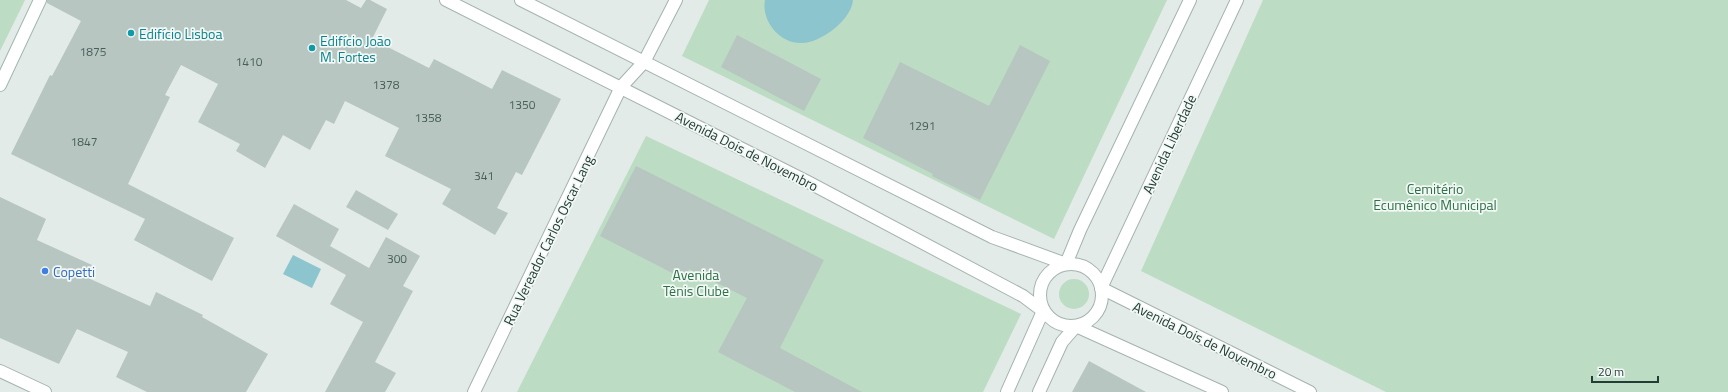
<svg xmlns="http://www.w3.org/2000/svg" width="1728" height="392" font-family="'Titillium Web',sans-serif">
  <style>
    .green { fill: #bcdcc4 }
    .water { fill: #8cc5ce }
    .building { fill: #b7c6c0 }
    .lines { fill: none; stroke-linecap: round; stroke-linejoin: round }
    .minor-casing { stroke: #a5b3ae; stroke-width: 14 }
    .tertiary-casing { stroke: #a5b3ae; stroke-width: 14 }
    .secondary-casing { stroke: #a1b7af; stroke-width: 14 }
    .minor { stroke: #fff; stroke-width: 12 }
    .tertiary { stroke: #fff; stroke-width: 12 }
    .secondary { stroke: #fff; stroke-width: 12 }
    .culture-dot { fill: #0f9aa8; stroke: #f2f8f5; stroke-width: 1.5 }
    .shop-dot { fill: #3f7fe0; stroke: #f2f8f5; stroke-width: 1.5 }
    .labels { text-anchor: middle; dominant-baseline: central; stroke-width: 3.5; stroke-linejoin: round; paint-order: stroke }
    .number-label { font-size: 12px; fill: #485e58 }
    .culture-label { font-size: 14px; fill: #0d838f; stroke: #f2f8f5; text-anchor: start }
    .street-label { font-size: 14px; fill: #233c35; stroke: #f2f8f5 }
    .park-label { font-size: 14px; fill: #2f7147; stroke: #f2f8f5 }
    .shop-label { font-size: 14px; fill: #366cbe; stroke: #f2f8f5; text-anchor: start }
  </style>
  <rect width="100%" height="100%" fill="#e2ebe7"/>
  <g class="green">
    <path d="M 0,0 L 25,0 L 0,51 Z"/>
    <path d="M 709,0 L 1167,0 L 1054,239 L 682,56 Z"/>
    <path d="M 1263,0 L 1728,0 L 1728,392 L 1386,392 L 1141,271 Z"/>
    <path d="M 646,136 L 1021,314 L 983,392 L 517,392 Z"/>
    <circle cx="1074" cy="294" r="15"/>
  </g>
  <g class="water">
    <path d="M 765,0 L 853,0 C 852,19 821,43 802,43 C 780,44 761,21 765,0 Z"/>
    <path d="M 293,255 L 321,269 L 312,288 L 283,274 Z"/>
  </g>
  <g class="building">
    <path d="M 47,0 L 346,0 L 361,8 L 366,0 L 370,0 L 387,9 L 372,39 L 429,68 L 434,59 L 492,89 L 502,70 L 561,99 L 522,175 L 516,172 L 497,208 L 508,213 L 495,235 L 442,204 L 451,189 L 385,156 L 399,128 L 345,101 L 334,124 L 326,120 L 310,150 L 283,135 L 265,168 L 236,151 L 240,144 L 198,122 L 218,84 L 181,65 L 165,95 L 170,97 L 128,184 L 234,238 L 212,281 L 134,240 L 145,219 L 11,154 L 50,75 L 52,76 L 81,21 L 47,3 Z"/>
    <path d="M 737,35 L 821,79 L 804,111 L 721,67 Z"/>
    <path d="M 1020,45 L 1050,61 L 980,200 L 932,176 L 933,174 L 863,138 L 900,62 L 989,106 Z"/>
    <path d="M 636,166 L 824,260 L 780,348 L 862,392 L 795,392 L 718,352 L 747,298 L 689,269 L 684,279 L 600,236 Z"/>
    <path d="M 356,190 L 398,214 L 388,230 L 346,207 Z"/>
    <path d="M 0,197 L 46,219 L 37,240 L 92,265 L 86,277 L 150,306 L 156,292 L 203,315 L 202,317 L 268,354 L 246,392 L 147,392 L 116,377 L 128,352 L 77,329 L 59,364 L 0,338 Z"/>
    <path d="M 294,204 L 339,229 L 330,246 L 369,268 L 386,237 L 420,256 L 403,286 L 413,291 L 375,362 L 396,373 L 385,392 L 325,392 L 363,322 L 330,304 L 346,275 L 276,236 Z"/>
    <path d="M 1089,361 L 1146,392 L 1072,392 Z"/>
  </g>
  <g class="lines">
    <defs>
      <g id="minor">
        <path d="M 644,62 L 676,0"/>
        <path d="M 0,371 L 45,392"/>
        <path d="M 474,392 L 621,87"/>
      </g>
      <g id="tertiary">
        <path d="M 446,0 L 808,182 L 1023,296 L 1043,311"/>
        <path d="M 521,0 L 992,237 L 1066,264"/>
        <path d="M 621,87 L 644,62"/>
        <path d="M 1066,264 L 1080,230 L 1190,0"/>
        <circle cx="1071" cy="295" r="31"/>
        <path d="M 1101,288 L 1237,0"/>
        <path d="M 1101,288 L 1310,392"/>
        <path d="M 1076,326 L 1222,392"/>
        <path d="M 1007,392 L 1043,311"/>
        <path d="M 1039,392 L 1062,342 L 1076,326"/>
      </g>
      <path id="secondary" d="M 0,85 L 40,0"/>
    </defs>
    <use href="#minor" class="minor-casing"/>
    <use href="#tertiary" class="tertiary-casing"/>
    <use href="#secondary" class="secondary-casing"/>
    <use href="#minor" class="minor"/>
    <use href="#tertiary" class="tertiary"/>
    <use href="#secondary" class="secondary"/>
  </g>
  <g class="culture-dot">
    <circle cx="131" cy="33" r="4"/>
    <circle cx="312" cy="48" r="4"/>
  </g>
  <circle class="shop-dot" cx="45" cy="271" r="4"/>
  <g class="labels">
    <g class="number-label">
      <text x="93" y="51">1875</text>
      <text x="249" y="61">1410</text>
      <text x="386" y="84">1378</text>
      <text x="522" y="104">1350</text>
      <text x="428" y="117">1358</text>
      <text x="922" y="125">1291</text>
      <text x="84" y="141">1847</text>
      <text x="484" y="175">341</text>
      <text x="397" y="258">300</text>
    </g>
    <g class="culture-label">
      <text x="139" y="33">Edifício Lisboa</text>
      <text x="320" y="40">Edifício João<tspan x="320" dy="16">M. Fortes</tspan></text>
    </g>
    <g class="street-label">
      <text transform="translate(1169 144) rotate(-65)">Avenida Liberdade</text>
      <text transform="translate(747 151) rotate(27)">Avenida Dois de Novembro</text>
      <text transform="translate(548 240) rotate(-64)">Rua Vereador Carlos Oscar Lang</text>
      <text transform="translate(1205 340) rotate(26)">Avenida Dois de Novembro</text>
    </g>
    <g class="park-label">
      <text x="1435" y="188">Cemitério<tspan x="1435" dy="16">Ecumênico Municipal</tspan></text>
      <text x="696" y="274">Avenida<tspan x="696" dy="16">Tênis Clube</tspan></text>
    </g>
    <g class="shop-label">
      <text x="53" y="271">Copetti</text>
    </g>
  </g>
  <path d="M1592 376v6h66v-6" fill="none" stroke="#233c35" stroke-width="2"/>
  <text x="1598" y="376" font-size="12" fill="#233c35" stroke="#f2f8f5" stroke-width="3" paint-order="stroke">20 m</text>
</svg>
